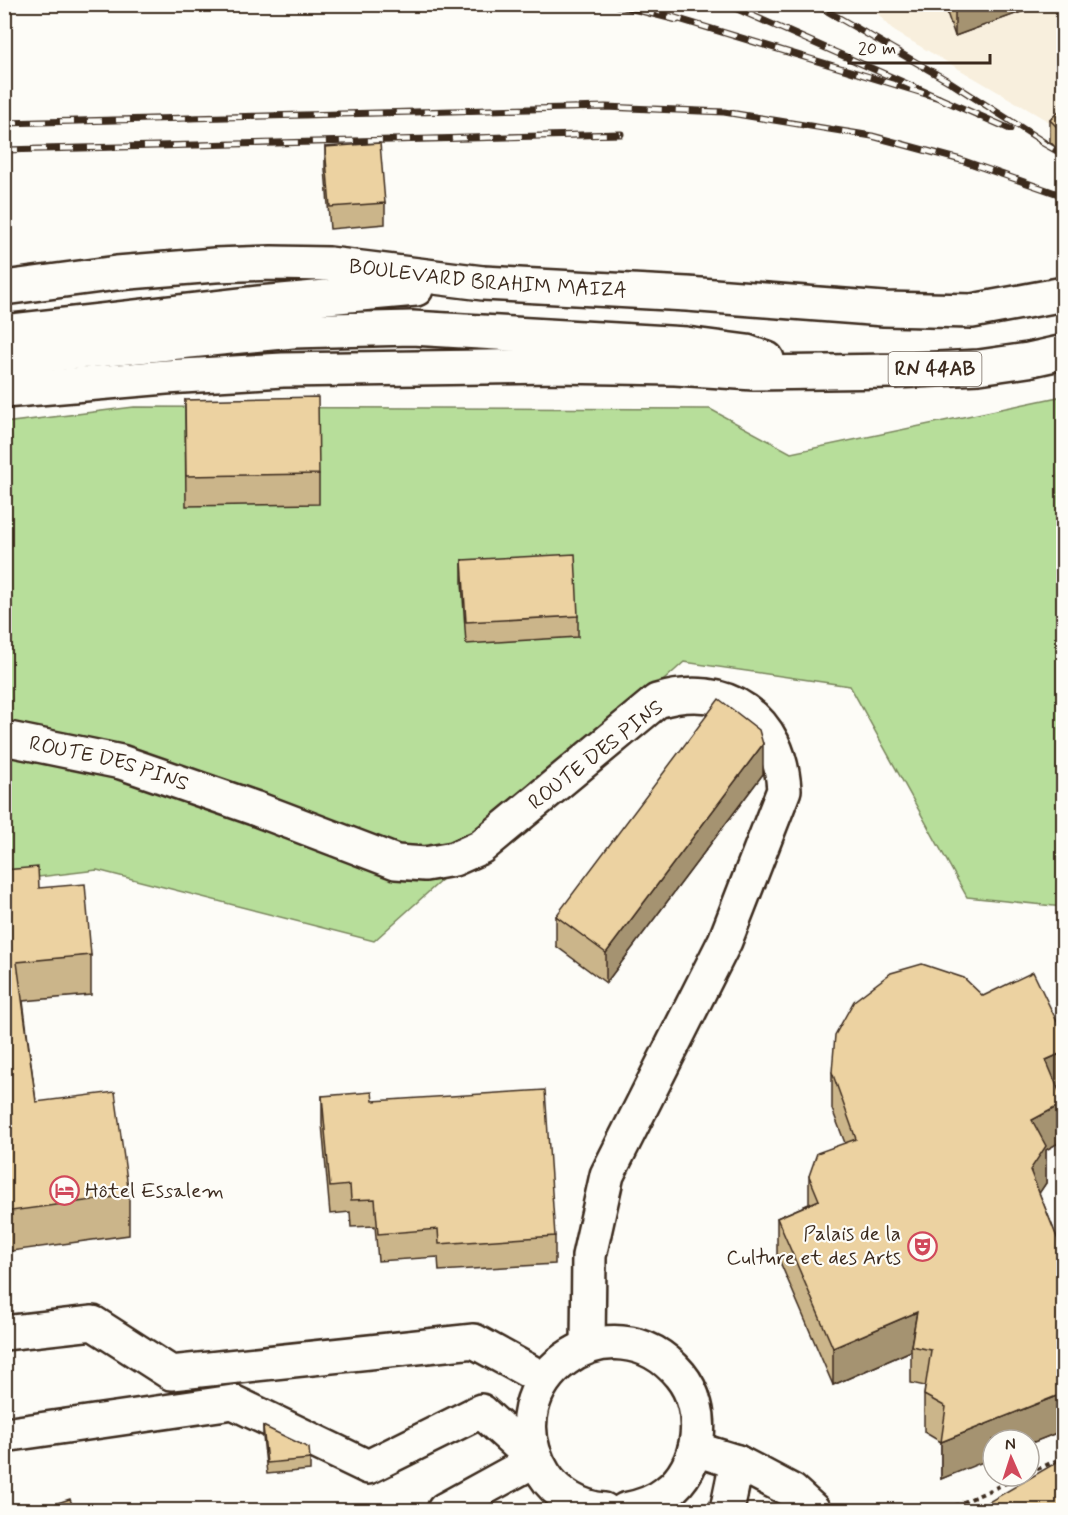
<svg xmlns="http://www.w3.org/2000/svg" width="1068" height="1515" font-family="Mynerve,sans-serif">
  <style>
    .built { fill: #f8efdd }
    .green { fill: #b7de9a; stroke: #79845c; stroke-width: 1.5 }
    .lines { fill: none; stroke-linecap: round; stroke-linejoin: round }
    .minor-casing { stroke: #3b2a1e; stroke-width: 38 }
    .major-casing { stroke: #3b2a1e; stroke-width: 38 }
    .path { stroke: #3b2a1e; stroke-width: 4; stroke-dasharray: 4.5 4.5; stroke-linecap: butt }
    .minor { stroke: #fdfcf7; stroke-width: 33 }
    .major { stroke: #fdfcf7; stroke-width: 33 }
    .rail-casing { stroke: #3b2a1e; stroke-width: 7 }
    .rail { stroke: #fdfcf7; stroke-width: 4.5; stroke-dasharray: 14; stroke-linecap: butt }
    .wall { fill: #cbb58a; stroke: #3b2a1e; stroke-width: 1.5 }
    .shaded-wall { fill: #a59371; stroke: #3b2a1e; stroke-width: 1.5 }
    .building { fill: #ecd2a1; stroke: #3b2a1e; stroke-width: 1.5 }
    .labels { text-anchor: middle; dominant-baseline: central; stroke-width: 4.5; stroke-linejoin: round; paint-order: stroke }
    .shield { fill: #fdfcf7; stroke: #75695f; stroke-width: 1.5 }
    .shield-label { font-size: 20px; font-weight: bold; fill: #3b2a1e }
    .street-label { font-size: 21px; fill: #3b2a1e; stroke: #fdfcf7 }
    .poi-label { font-size: 21px; fill: #3b2a1e; stroke: #fdfcf7; text-anchor: start }
  </style>
  <rect width="100%" height="100%" fill="#fdfcf7"/>
  <filter id="ink" filterUnits="userSpaceOnUse"><feTurbulence type="fractalNoise" baseFrequency=".0167" numOctaves="2"/><feDisplacementMap in="SourceGraphic" scale="12" xChannelSelector="R" yChannelSelector="G"/><feConvolveMatrix kernelMatrix="1 2 1 2 8 2 1 2 1" color-interpolation-filters="sRGB"/></filter>
  <g filter="url(#ink)">
    <path class="built" d="M 870,5 L 1063,5 L 1063,130 L 894,31 Z"/>
    <path class="green" d="M 1063,396 L 1063,907 L 967,897 L 850,686 L 684,662 L 374,941 L 97,870 L 5,881 L 4,423 L 134,407 L 710,409 L 791,453 Z"/>
    <g class="lines">
      <defs>
        <g id="minor">
          <path id="s1" d="M 4,738 L 121,762 L 254,808 L 396,862 L 425,864 L 454,859 L 481,847 L 657,701 C 727,680 780,718 784,790 L 725,941 L 607,1175 L 589,1256 L 588,1346"/>
          <path d="M 4,1333 L 93,1323 L 171,1373 L 474,1341 L 543,1379"/>
          <path d="M 4,1435 L 233,1402 L 368,1467 L 481,1411 L 535,1460"/>
        </g>
        <g id="major">
          <path id="s2" d="M 4,288 L 117,273 L 215,265 L 272,263 L 329,264 L 483,283 L 687,294 L 884,309 L 972,311 L 1064,294"/>
          <path d="M 4,332 L 259,303 L 416,289"/>
          <path d="M 4,359 L 292,331 L 412,328 L 686,344 L 747,352 L 767,359"/>
          <path d="M 4,391 L 166,377 L 283,370 L 555,366 L 675,368 L 754,373 L 895,371 L 979,367 L 1028,360 L 1064,352"/>
          <path d="M 695,1449 L 737,1462 L 792,1491 L 813,1510"/>
          <path d="M 444,1510 L 535,1460"/>
          <path d="M 604,1510 C 581,1508 557,1495 544,1474 C 487,1382 612,1293 680,1375 C 708,1409 702,1467 666,1493 C 654,1503 640,1507 625,1510"/>
          <path d="M 727,1510 L 737,1462"/>
        </g>
      </defs>
      <use href="#minor" class="minor-casing"/>
      <use href="#major" class="major-casing"/>
      <g class="path">
        <path d="M 1029,1473 L 1064,1457"/>
        <path d="M 946,1510 L 1022,1476"/>
      </g>
      <use href="#minor" class="minor"/>
      <use href="#major" class="major"/>
      <defs>
        <g id="rail">
          <path d="M 613,4 L 677,20 L 642,4"/>
          <path d="M 815,4 L 950,82 L 1048,145"/>
          <path d="M 669,16 L 939,98 L 726,4"/>
          <path d="M 939,98 L 1010,129"/>
          <path d="M 4,123 L 605,107 L 724,112 L 872,136 L 961,160 L 1064,196"/>
          <path d="M 1041,142 L 1064,155"/>
          <path d="M 4,150 L 621,134"/>
        </g>
      </defs>
      <use href="#rail" class="rail-casing"/>
      <use href="#rail" class="rail"/>
    </g>
    <g class="wall">
      <path d="M 944,4 L 1043,4 L 955,36 Z"/>
      <path d="M 1064,106 L 1064,155 L 1050,142 L 1050,120 Z"/>
      <path d="M 325,147 L 385,203 L 385,224 L 330,229 L 325,169 Z"/>
      <path d="M 185,400 L 319,474 L 319,504 L 186,506 Z"/>
      <path d="M 462,560 L 578,616 L 578,637 L 466,644 L 462,582 Z"/>
      <path d="M 763,774 L 606,983 L 556,946 L 556,916 Z"/>
      <path d="M 4,870 L 39,888 L 91,955 L 91,995 L 23,1001 L 36,1102 L 129,1195 L 129,1235 L 4,1252 Z"/>
      <path d="M 832,1072 L 1059,1091 L 1046,1150 L 1046,1183 L 1039,1193 L 1064,1255 L 1064,1430 L 1029,1444 L 1029,1440 L 941,1479 L 941,1442 L 924,1432 L 924,1395 L 925,1386 L 911,1383 L 911,1351 L 833,1385 L 777,1255 L 777,1218 L 809,1204 L 809,1176 L 845,1143 L 832,1109 Z"/>
      <path d="M 322,1096 L 373,1101 L 555,1236 L 555,1264 L 439,1271 L 438,1257 L 378,1261 L 375,1226 L 351,1227 L 350,1212 L 330,1214 L 322,1124 Z"/>
      <path d="M 263,1426 L 310,1459 L 310,1470 L 267,1474 L 263,1437 Z"/>
    </g>
    <g class="shaded-wall">
      <path d="M 955,4 L 1043,4 L 955,36 Z"/>
      <path d="M 763,744 L 763,774 L 606,983 L 606,953 Z"/>
      <path d="M 1064,1052 L 1064,1089 L 1046,1097 L 1046,1060 Z"/>
      <path d="M 1064,1103 L 1064,1140 L 1046,1150 L 1046,1183 L 1030,1207 L 1032,1120 Z"/>
      <path d="M 917,1312 L 911,1346 L 911,1351 L 833,1385 L 833,1348 Z"/>
      <path d="M 1064,1393 L 1064,1430 L 1029,1444 L 1029,1440 L 993,1440 L 993,1458 L 941,1479 L 941,1442 Z"/>
    </g>
    <g class="building">
      <path d="M 1064,106 L 1064,134 L 1050,120 Z"/>
      <path d="M 380,143 L 385,203 L 330,207 L 325,147 Z"/>
      <path d="M 318,397 L 319,474 L 186,476 L 185,400 Z"/>
      <path d="M 575,554 L 578,616 L 466,622 L 462,560 Z"/>
      <path d="M 719,699 L 759,730 L 763,744 L 606,953 L 556,916 Z"/>
      <path d="M 38,867 L 39,888 L 85,884 L 91,955 L 17,962 L 36,1102 L 115,1092 L 129,1195 L 4,1212 L 4,870 Z"/>
      <path d="M 922,964 L 964,978 L 983,996 L 1033,972 L 1064,1036 L 1064,1052 L 1046,1060 L 1064,1103 L 1032,1120 L 1046,1146 L 1030,1170 L 1064,1255 L 1064,1393 L 941,1442 L 946,1407 L 924,1395 L 931,1350 L 911,1346 L 917,1312 L 833,1348 L 777,1218 L 819,1200 L 809,1176 L 817,1153 L 856,1139 L 832,1072 L 835,1035 L 854,1001 L 891,973 Z"/>
      <path d="M 545,1090 L 555,1236 L 439,1244 L 438,1229 L 378,1234 L 375,1199 L 351,1200 L 350,1185 L 330,1187 L 322,1096 L 372,1092 L 373,1101 Z"/>
      <path d="M 263,1426 L 309,1448 L 310,1459 L 267,1463 Z"/>
      <path d="M 1064,1458 L 1064,1510 L 975,1510 Z"/>
      <path d="M 4,1489 L 7,1510 L 4,1510 Z"/>
      <path d="M 70,1499 L 74,1510 L 36,1510 Z"/>
    </g>
  </g>
  <defs>
    <symbol id="hotel-ring" viewBox="-11 -11 22 22"><circle r="9.5" fill="#fdfcf7" stroke="#d1495b" stroke-width="1.5"/><path d="M-6-4.5h1.5V1H6V5H4.5V3h-9V5H-6ZM-4 0a1.8 1.8 0 1 1 3.6 0ZM.5 0V-2.5h3Q6-2.5 6 0Z" fill="#d1495b"/></symbol>
    <symbol id="theatre-ring" viewBox="-11 -11 22 22"><circle r="9.5" fill="#fdfcf7" stroke="#d1495b" stroke-width="1.5"/><path d="M-5-5.5Q0-4 5-5.5V0Q5 5 0 6Q-5 5-5 0ZM-3.3-2.5H-1v1.5H-3.3ZM1-2.5H3.3v1.5H1ZM-2.8 1Q0 5.5 2.8 1Z" fill="#d1495b"/></symbol>
  </defs>
  <g fill-rule="evenodd">
    <use href="#hotel-ring" x="48" y="1174" width="33" height="33"/>
    <use href="#theatre-ring" x="906" y="1230" width="33" height="33"/>
  </g>
  <g class="labels">
    <rect class="shield" x="888.5" y="352" width="93" height="34" rx="4.5"/>
    <g class="shield-label">
      <text x="935" y="369">RN 44AB</text>
    </g>
    <g class="street-label">
      <text stroke="none"><textPath href="#s2" startOffset="486">BOULEVARD BRAHIM MAIZA</textPath></text>
      <text transform="translate(596 755) rotate(-38)">ROUTE DES PINS</text>
      <text stroke="none"><textPath href="#s1" startOffset="108">ROUTE DES PINS</textPath></text>
    </g>
    <g class="poi-label">
      <text x="85" y="1191">Hôtel Essalem</text>
      <text x="901" y="1234" text-anchor="end">Palais de la<tspan x="901" dy="24">Culture et des Arts</tspan></text>
    </g>
  </g>
  <rect width="1068" height="1515" fill="none" stroke="#fdfcf7" stroke-width="24"/>
  <rect x="12" y="12" width="1044" height="1491" fill="none" stroke="#3b2a1e" stroke-width="2" filter="url(#ink)"/>
  <g transform="translate(1011 1458) rotate(357)"><circle r="28" fill="#fdfcf7" stroke="#afa8a0" stroke-width="1.5"/>
  <path d="M0-4.5L10 22L0 15L-10 22Z" fill="#d1495b"/>
  <text y="-9" font-size="16" font-weight="bold" text-anchor="middle" fill="#3b2a1e">N</text>
  </g>
  <path d="M849 54v9h141v-9" fill="none" stroke="#3b2a1e" stroke-width="3"/>
  <text x="858" y="54" font-size="18" fill="#3b2a1e" stroke="#fdfcf7" stroke-width="4.5" paint-order="stroke">20 m</text>
</svg>
